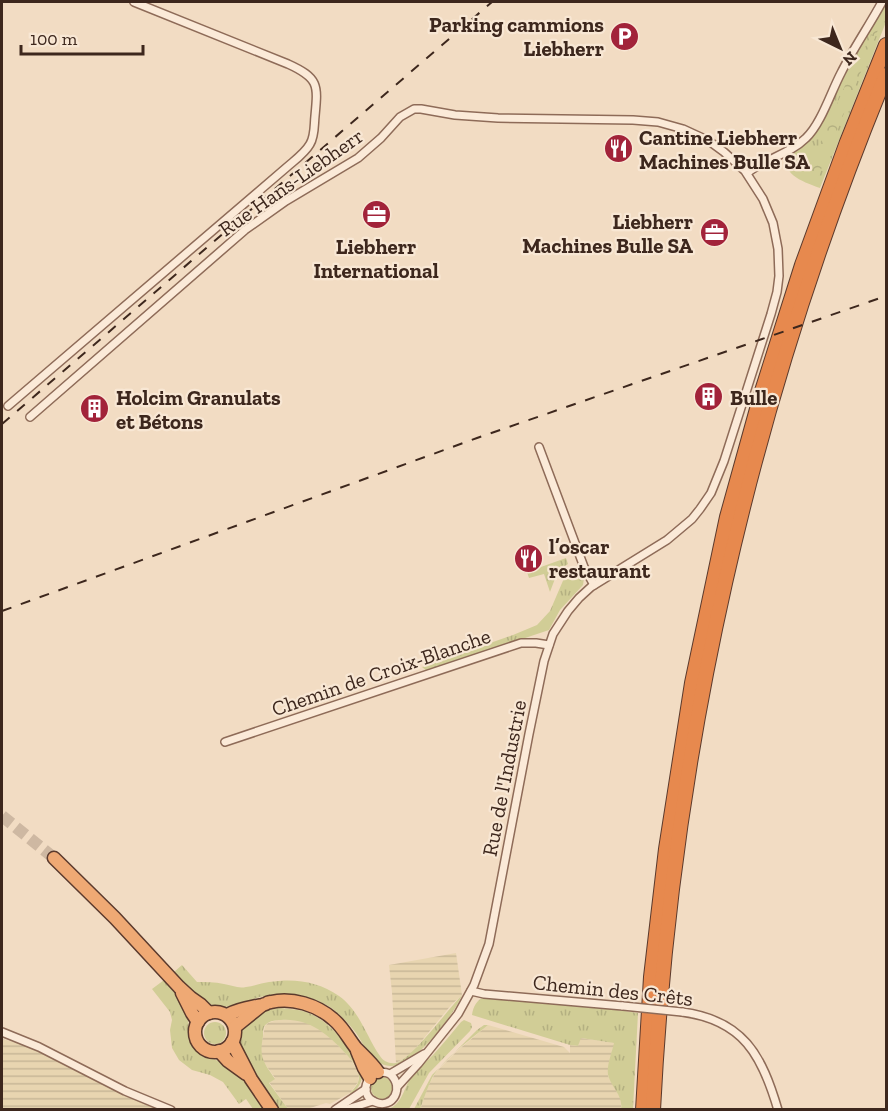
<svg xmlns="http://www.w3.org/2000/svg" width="888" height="1111" font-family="'Zilla Slab',serif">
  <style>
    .farmland { fill: url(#farmland-rules) }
    .grass { fill: url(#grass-tufts) }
    .forest { fill: url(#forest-crowns) }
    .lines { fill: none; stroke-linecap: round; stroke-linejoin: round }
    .trunk-tunnel { stroke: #ceb8a2; stroke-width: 12; stroke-dasharray: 12 6; stroke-linecap: butt }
    .minor-casing { stroke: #8e6b58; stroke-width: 10 }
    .trunk-casing { stroke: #5b3a2d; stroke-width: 15 }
    .motorway-casing { stroke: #5b3a2d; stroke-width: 16 }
    .minor { stroke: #fbead8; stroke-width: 7 }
    .trunk { stroke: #efa974; stroke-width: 12 }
    .motorway { stroke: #e7894e; stroke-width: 14 }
    .rail { stroke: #3d271d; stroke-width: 2; stroke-dasharray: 10 10; stroke-linecap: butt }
    .minor-bridge-casing { stroke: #8e6b58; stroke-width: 10; stroke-linecap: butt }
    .minor-bridge { stroke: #fbead8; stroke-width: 7 }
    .labels { text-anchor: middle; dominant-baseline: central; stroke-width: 4.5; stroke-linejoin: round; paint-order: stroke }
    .poi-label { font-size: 21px; font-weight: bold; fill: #3d271d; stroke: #f8e7d4; text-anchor: start }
    .street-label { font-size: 21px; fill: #3d271d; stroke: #f8e7d4 }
  </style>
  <defs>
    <pattern id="farmland-rules" width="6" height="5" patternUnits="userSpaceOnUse" patternTransform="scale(1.5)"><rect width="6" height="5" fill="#e8d5b0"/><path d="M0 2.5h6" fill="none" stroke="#c8b797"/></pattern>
    <pattern id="grass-tufts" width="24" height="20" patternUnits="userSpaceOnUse" patternTransform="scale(1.5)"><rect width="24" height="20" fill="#d1cd96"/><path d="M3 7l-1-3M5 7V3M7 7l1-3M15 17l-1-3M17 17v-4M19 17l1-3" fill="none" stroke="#b4b081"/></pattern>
    <pattern id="forest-crowns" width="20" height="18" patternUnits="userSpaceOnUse" patternTransform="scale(1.5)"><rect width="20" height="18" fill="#d1cd96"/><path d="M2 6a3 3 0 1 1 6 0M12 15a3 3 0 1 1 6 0" fill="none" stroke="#b4b081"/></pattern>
  </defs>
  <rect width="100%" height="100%" fill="#f2dcc3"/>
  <g class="farmland">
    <path d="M 456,953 L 462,995 L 452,1004 L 410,1055 L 396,1063 L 392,992 L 389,965 Z"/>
    <path d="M 293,1019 L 311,1024 L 325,1032 L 350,1058 L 356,1068 L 359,1075 L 358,1082 L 350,1093 L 330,1104 L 326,1103 L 307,1109 L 288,1109 L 269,1082 L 275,1078 L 263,1061 L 260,1054 L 261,1046 L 265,1026 L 268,1023 L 277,1020 Z"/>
    <path d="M 488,1025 L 564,1047 L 570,1053 L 570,1045 L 578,1046 L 580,1038 L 615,1043 L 610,1059 L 608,1076 L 621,1099 L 621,1109 L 420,1110 L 428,1086 L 436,1072 L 457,1051 Z"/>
    <path d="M 2,1039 L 18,1043 L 44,1054 L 155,1109 L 2,1109 Z"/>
  </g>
  <g class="grass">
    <path d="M 886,2 L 886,22 L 820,188 C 809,184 777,174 790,156 C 796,148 808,142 815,134 L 861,44 Z"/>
    <path d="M 566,558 L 568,564 C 556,570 555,580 550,592 L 544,574 L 529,578 L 527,572 Z"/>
    <path d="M 574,570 L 581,572 L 584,578 L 583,585 L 560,610 L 549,630 L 427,671 L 422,667 L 513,635 L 537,625 L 550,611 L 565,576 L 567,573 Z"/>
    <path d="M 182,965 L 197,982 C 205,982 215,982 224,984 C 232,985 238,989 246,987 C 254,986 261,983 269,982 C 294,978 318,981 339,996 C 360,1011 366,1036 380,1056 C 383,1061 389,1064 396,1063 C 412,1059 448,1009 462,995 C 454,1015 415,1067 390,1066 C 372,1065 365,1046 356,1033 C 349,1024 340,1014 330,1007 C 308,994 285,991 260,997 C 239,1003 225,1013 203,1001 C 191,994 183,982 174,972 Z"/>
    <path d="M 164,980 C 173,991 183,1002 187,1015 C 191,1028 185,1039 196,1050 C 204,1059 215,1058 225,1064 C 242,1075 253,1094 264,1109 L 253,1109 L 246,1099 L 239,1104 L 223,1082 L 210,1075 L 192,1070 L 179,1060 L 172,1048 L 170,1030 L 172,1020 L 170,1012 L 152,989 Z"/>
    <path d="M 485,997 L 590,1006 L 638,1013 L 633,1109 L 621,1109 C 623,1096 613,1089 609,1078 C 605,1068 612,1053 614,1043 L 581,1038 L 578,1046 L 570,1045 L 472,1015 C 473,1007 477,999 485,997 Z"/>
    <path d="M 278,1008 C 291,1009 303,1009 315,1016 C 334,1026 348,1046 357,1065 C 358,1066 361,1073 362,1074 C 363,1082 357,1089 352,1095 L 350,1093 C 355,1088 359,1083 359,1077 C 358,1067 351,1059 345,1053 C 327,1033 308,1018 281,1020 C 275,1020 267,1021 264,1027 C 263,1030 263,1033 263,1036 C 259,1058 263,1061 275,1079 L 269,1083 L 288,1109 L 278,1109 L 241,1050 L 240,1039 L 243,1028 L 262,1012 Z"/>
    <path d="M 464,1020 L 471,1023 L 472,1027 L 470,1031 L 429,1073 L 409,1109 L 389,1109 C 402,1103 403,1091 410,1079 C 416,1070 425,1063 433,1055 C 443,1044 452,1033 461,1022 Z"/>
    <circle cx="215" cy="1033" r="11"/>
    <path d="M 484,1025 L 488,1025 C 471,1039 443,1059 432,1078 C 427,1088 424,1099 420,1109 L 414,1109 L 432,1075 L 477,1030 Z"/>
    <circle cx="382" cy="1088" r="11"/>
  </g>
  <path class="forest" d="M 877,25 L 880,25 L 818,177 L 814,180 L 810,179 L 808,171 L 847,81 Z"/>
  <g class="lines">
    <path class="trunk-tunnel" d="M 2,816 L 54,858"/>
    <defs>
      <g id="minor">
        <path d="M 747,173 C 765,159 790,154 806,138 C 821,124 831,92 841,73 C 853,49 869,26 882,2"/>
        <path d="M 8,406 L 287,167 C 295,160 305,153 310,144 C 315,136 314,125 315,116 C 318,85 319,78 288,64 L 134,2"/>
        <path d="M 30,417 L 245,230 L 286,201 L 358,158 L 381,138 L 400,117 L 414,109 L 421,109 L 455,115 L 498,118 L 633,120 L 658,122 L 683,129 L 709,141 L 724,152 L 745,171 L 763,199 L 773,223 L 778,249 L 779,276 L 777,292 L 771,314 L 724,461 L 711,493 L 700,509 L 692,519 L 667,540 L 591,587 L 579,598 L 568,611 L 553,634 L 544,661 L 529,734 L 489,944 L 474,985 L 458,1014 L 418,1064 L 398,1086"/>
        <path d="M 539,447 L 584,567 L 594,585"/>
        <path d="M 225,742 L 521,643 L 536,643 L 549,645"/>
        <path d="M 471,991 L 484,994 L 623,1006"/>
        <path d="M 682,1012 C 743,1020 762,1055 778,1110"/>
        <path d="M 2,1032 L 39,1047 L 125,1091 L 171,1110"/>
        <path d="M 390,1074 C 405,1087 393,1110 375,1102 C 356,1094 369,1065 390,1074 L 424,1054"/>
        <path d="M 335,1110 L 366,1089"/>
        <path d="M 344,1110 L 373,1101"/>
      </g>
      <g id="trunk">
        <path d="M 54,858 L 115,918 L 179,987 L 191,998 L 201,1005 L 209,1013"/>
        <path d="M 182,993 L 192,1013 L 198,1022"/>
        <circle cx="215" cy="1032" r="20"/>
        <path d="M 227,1015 C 241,1008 248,1008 262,1005 C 270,1003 264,1003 271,1002 C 292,997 317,1005 333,1019 C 343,1027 348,1038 356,1048 C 364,1056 372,1063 378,1072"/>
        <path d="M 235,1027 L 261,1006"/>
        <path d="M 232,1042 L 251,1079 L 272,1110"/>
        <path d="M 219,1051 L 228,1061 L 246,1074"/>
        <path d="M 357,1051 L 364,1068 L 370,1078"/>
      </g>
      <g id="motorway">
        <path d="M 643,1110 L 651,977 L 666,849 L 692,683 L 727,517 L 762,391 L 802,265 L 847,142 L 886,45"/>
        <path d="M 653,1110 C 671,753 750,404 886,75"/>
      </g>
    </defs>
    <use href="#minor" class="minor-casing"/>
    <use href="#trunk" class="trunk-casing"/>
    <use href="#motorway" class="motorway-casing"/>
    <use href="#minor" class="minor"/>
    <use href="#trunk" class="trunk"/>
    <use href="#motorway" class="motorway"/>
    <g class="rail">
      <path d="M 2,424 L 492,2"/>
      <path d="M 2,611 L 477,438 L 886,296"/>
    </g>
    <defs>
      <path id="minor-bridge" d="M 623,1006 L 682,1012"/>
    </defs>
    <use href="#minor-bridge" class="minor-bridge-casing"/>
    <use href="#minor-bridge" class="minor-bridge"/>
  </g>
  <defs>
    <symbol id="parking-disc" viewBox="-11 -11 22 22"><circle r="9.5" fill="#a2233a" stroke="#f8e7d4"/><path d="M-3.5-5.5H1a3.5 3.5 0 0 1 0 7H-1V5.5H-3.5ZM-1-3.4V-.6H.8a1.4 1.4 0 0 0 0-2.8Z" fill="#fff"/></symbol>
    <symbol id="restaurant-disc" viewBox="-11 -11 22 22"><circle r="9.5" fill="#a2233a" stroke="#f8e7d4"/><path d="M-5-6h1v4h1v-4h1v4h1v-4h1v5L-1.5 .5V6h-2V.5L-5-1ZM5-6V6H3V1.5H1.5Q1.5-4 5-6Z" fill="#fff"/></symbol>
    <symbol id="office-disc" viewBox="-11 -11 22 22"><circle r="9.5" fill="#a2233a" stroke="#f8e7d4"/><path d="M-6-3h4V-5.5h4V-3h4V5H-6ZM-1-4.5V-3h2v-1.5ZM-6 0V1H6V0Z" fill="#fff"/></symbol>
    <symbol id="building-disc" viewBox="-11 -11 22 22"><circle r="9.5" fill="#a2233a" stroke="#f8e7d4"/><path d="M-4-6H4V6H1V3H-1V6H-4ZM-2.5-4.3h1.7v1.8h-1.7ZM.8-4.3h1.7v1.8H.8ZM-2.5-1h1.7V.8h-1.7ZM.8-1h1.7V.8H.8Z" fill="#fff"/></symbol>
  </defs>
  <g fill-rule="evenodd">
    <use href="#parking-disc" x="608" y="20" width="33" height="33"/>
    <use href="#restaurant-disc" x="602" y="132" width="33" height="33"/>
    <use href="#office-disc" x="360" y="198" width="33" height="33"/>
    <use href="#office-disc" x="698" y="216" width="33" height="33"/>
    <use href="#building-disc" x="692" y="380" width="33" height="33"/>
    <use href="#building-disc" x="78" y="392" width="33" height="33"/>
    <use href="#restaurant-disc" x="512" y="542" width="33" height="33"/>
  </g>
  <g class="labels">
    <g class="poi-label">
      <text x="604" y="24" text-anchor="end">Parking cammions<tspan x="604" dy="24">Liebherr</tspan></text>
      <text x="639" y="137">Cantine Liebherr<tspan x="639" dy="24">Machines Bulle SA</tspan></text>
      <text x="693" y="221" text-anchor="end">Liebherr<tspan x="693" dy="24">Machines Bulle SA</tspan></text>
      <text x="376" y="246" text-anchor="middle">Liebherr<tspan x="376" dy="24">International</tspan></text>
      <text x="116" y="397">Holcim Granulats<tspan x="116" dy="24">et Bétons</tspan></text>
      <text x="730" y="397">Bulle</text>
      <text x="549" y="546">l’oscar<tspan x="549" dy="24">restaurant</tspan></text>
    </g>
    <g class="street-label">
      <text transform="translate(291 182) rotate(-35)">Rue Hans-Liebherr</text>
      <text transform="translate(381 672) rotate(-19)">Chemin de Croix-Blanche</text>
      <text transform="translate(504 778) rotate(-79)">Rue de l'Industrie</text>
      <text transform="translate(613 990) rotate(6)">Chemin des Crêts</text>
    </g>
  </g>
  <rect width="888" height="1111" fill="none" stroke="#3d271d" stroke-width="6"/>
  <g transform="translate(840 48) rotate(137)" stroke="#f8e7d4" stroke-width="4.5" paint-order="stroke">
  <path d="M0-4.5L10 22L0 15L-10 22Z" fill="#3d271d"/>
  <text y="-9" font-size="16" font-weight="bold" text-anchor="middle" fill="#3d271d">N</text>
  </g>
  <path d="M21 45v9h122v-9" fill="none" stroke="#3d271d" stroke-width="3"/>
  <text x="30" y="45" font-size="18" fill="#3d271d" stroke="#f8e7d4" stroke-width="4.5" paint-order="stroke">100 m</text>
</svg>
